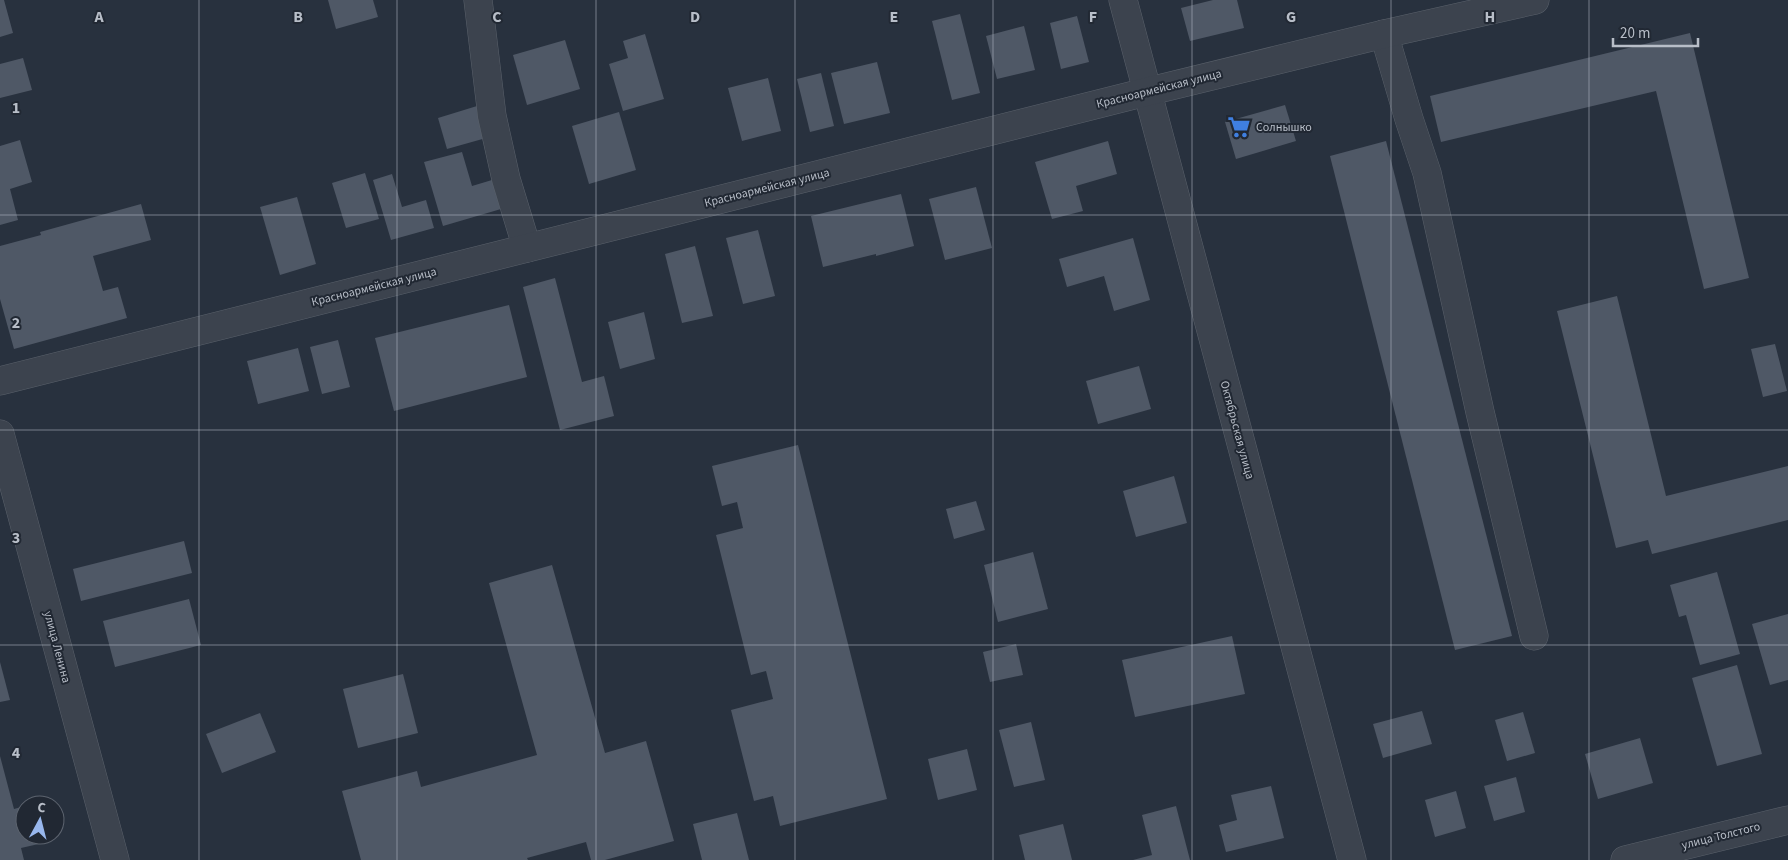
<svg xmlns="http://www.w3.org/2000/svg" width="1788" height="860" font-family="'Source Sans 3',sans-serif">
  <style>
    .building { fill: #4f5866 }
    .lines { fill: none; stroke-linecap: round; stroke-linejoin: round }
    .minor-casing { stroke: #5a616b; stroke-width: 29 }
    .minor { stroke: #3c434e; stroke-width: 28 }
    .grid { fill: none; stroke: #b8bec8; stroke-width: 1; stroke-opacity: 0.55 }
    .labels { text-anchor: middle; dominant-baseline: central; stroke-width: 4; stroke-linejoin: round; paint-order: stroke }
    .street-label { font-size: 12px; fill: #b8bec8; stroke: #212833 }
    .poi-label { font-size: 12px; fill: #b8bec8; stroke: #212833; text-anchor: start }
    .grid-label { font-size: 16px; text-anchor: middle; font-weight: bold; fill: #b8bec8; stroke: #212833; stroke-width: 4; stroke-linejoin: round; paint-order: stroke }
  </style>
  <rect width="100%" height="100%" fill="#28313e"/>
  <g class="building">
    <path d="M 0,0 L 4,0 L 13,33 L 0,37 Z"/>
    <path d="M 328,0 L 373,0 L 378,17 L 336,29 Z"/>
    <path d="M 1213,0 L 1237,0 L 1244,28 L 1190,41 L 1181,8 Z"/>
    <path d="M 960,14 L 980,93 L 952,100 L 932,21 Z"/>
    <path d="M 1077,16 L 1089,62 L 1061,69 L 1050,23 Z"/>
    <path d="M 1024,26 L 1035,70 L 997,79 L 986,36 Z"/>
    <path d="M 1690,33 L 1749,278 L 1704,289 L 1656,91 L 1441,142 L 1430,96 Z"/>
    <path d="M 645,34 L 664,99 L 623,111 L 609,64 L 628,58 L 623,41 Z"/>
    <path d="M 565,40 L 580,89 L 527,105 L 513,55 Z"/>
    <path d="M 23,58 L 32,90 L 0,98 L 0,64 Z"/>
    <path d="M 877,62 L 890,113 L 844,124 L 831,73 Z"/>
    <path d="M 821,73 L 834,126 L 810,132 L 797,79 Z"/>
    <path d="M 768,78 L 781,131 L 742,141 L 728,88 Z"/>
    <path d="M 1285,105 L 1296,141 L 1236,159 L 1225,122 Z"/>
    <path d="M 477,106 L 486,138 L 447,149 L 438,118 Z"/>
    <path d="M 619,112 L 636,170 L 589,184 L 572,126 Z"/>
    <path d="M 20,140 L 32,182 L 10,189 L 18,220 L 0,225 L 0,146 Z"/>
    <path d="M 1108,141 L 1117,174 L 1076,186 L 1083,211 L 1052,219 L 1035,162 Z"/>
    <path d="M 1386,141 L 1512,636 L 1455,650 L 1330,156 Z"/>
    <path d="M 462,152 L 472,186 L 492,180 L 501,209 L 443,226 L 424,162 Z"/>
    <path d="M 365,173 L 379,219 L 346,228 L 332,183 Z"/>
    <path d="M 392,174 L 402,207 L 426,200 L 434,228 L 391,240 L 373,180 Z"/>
    <path d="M 976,187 L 992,248 L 945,260 L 929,199 Z"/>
    <path d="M 901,194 L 914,246 L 876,256 L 876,254 L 823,267 L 811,216 Z"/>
    <path d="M 297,197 L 316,264 L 280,275 L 260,207 Z"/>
    <path d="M 141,204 L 151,240 L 93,256 L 103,291 L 118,287 L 127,318 L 14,349 L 0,299 L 0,246 L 41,235 L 40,232 Z"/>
    <path d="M 758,230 L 775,296 L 743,304 L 726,238 Z"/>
    <path d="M 1133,238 L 1150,300 L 1114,311 L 1104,276 L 1067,287 L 1059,259 Z"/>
    <path d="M 695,246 L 713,316 L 682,323 L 665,254 Z"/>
    <path d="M 555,278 L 582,382 L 604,376 L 614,416 L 560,430 L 523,287 Z"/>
    <path d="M 1617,296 L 1666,496 L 1788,466 L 1788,520 L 1652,554 L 1648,540 L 1616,548 L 1557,311 Z"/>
    <path d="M 509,305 L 527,377 L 394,411 L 375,338 Z"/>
    <path d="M 644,312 L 655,359 L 620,369 L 608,322 Z"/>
    <path d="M 338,340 L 350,387 L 322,394 L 310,347 Z"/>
    <path d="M 1775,344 L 1787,391 L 1763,397 L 1751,349 Z"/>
    <path d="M 298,348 L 309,391 L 258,404 L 247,361 Z"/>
    <path d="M 1139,366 L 1151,409 L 1098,424 L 1086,381 Z"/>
    <path d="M 798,445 L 887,799 L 780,826 L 773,796 L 754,801 L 731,710 L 773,699 L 766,671 L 751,675 L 716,535 L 743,528 L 737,502 L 722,506 L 712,466 Z"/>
    <path d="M 1174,476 L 1187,523 L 1136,537 L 1123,491 Z"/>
    <path d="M 976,501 L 985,530 L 954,539 L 946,509 Z"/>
    <path d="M 184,541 L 192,573 L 81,601 L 73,569 Z"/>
    <path d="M 1033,552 L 1048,609 L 998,622 L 984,565 Z"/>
    <path d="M 552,565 L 605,753 L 646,741 L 674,841 L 605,860 L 591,860 L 586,842 L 527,858 L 528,860 L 361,860 L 342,791 L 417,771 L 421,787 L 537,755 L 489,583 Z"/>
    <path d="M 1717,572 L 1740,654 L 1700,665 L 1686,615 L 1679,617 L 1670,585 Z"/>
    <path d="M 189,599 L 201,645 L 115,667 L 103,621 Z"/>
    <path d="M 1788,614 L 1788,680 L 1770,685 L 1752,624 Z"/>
    <path d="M 1232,636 L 1245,694 L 1135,717 L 1122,660 Z"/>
    <path d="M 1016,644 L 1023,675 L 990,682 L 983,652 Z"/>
    <path d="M 0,662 L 10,700 L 0,702 Z"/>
    <path d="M 1737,665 L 1762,754 L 1717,766 L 1692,678 Z"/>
    <path d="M 403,674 L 418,733 L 358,748 L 343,689 Z"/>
    <path d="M 1422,711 L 1432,744 L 1383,758 L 1373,724 Z"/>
    <path d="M 1523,712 L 1535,753 L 1507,761 L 1495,720 Z"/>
    <path d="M 260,713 L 276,752 L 222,773 L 206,734 Z"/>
    <path d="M 1031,722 L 1045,780 L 1014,787 L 999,730 Z"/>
    <path d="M 1640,738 L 1653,783 L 1598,799 L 1585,754 Z"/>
    <path d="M 967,749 L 977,790 L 938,800 L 928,759 Z"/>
    <path d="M 0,756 L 14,809 L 25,806 L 25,835 L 41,835 L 43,843 L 21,848 L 24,860 L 0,860 Z"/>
    <path d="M 1516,777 L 1525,812 L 1494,821 L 1484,786 Z"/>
    <path d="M 1271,786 L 1284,838 L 1226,852 L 1219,825 L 1237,820 L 1231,795 Z"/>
    <path d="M 1456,791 L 1466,828 L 1435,837 L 1425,800 Z"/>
    <path d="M 1176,806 L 1190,860 L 1133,860 L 1152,855 L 1142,815 Z"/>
    <path d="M 737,813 L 749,860 L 702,860 L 693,824 Z"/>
    <path d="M 1063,824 L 1072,860 L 1025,860 L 1019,835 Z"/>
  </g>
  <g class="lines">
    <defs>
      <g id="minor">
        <path d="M 478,0 L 492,116 L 506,179 L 527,248"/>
        <path d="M 1123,0 L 1352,860"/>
        <path d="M 1384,34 L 1409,119 L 1427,173 L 1480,412 L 1534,636"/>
        <path d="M 0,381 L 1146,92 L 1384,34 L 1535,0"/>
        <path d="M 0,434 L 115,860"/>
        <path d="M 1625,860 L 1788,820"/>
      </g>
    </defs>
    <use href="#minor" class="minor-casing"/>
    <use href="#minor" class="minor"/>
  </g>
  <path class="grid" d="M 199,0 L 199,860M 397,0 L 397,860M 596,0 L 596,860M 795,0 L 795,860M 993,0 L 993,860M 1192,0 L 1192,860M 1391,0 L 1391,860M 1589,0 L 1589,860M 0,215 L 1788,215M 0,430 L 1788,430M 0,645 L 1788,645"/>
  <defs>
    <symbol id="supermarket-bare" viewBox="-9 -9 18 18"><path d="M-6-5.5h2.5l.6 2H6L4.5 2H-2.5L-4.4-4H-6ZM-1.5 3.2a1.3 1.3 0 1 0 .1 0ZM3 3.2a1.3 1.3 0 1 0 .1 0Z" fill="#3f7fe0" stroke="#212833" stroke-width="2.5" paint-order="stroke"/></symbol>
  </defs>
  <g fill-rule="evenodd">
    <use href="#supermarket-bare" x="1223" y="111" width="32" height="32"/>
  </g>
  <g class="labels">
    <g class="street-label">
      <text transform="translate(1159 89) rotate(-14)">Красноармейская улица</text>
      <text transform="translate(767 188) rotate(-14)">Красноармейская улица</text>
      <text transform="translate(374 287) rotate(-14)">Красноармейская улица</text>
      <text transform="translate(1237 430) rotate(75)">Октябрьская улица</text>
      <text transform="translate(57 647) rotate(75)">улица Ленина</text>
      <text transform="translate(1721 836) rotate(-14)">улица Толстого</text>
    </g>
    <g class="poi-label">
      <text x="1256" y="127">Солнышко</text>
    </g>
  </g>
  <g class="grid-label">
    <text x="99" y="22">A</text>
    <text x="298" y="22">B</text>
    <text x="497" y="22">C</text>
    <text x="695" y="22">D</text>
    <text x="894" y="22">E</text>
    <text x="1093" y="22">F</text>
    <text x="1291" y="22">G</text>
    <text x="1490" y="22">H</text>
    <text x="16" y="113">1</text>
    <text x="16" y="328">2</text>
    <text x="16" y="543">3</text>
    <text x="16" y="758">4</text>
  </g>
  <g transform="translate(40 820) rotate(7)"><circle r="24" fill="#212833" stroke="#5d646f"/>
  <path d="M0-4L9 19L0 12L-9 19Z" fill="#98b7ed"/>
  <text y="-8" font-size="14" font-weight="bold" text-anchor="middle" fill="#b8bec8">С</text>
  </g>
  <path d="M1613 38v8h85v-8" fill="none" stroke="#b8bec8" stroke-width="2.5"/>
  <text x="1620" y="38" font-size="15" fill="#b8bec8" stroke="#212833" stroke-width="4" paint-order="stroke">20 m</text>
</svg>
